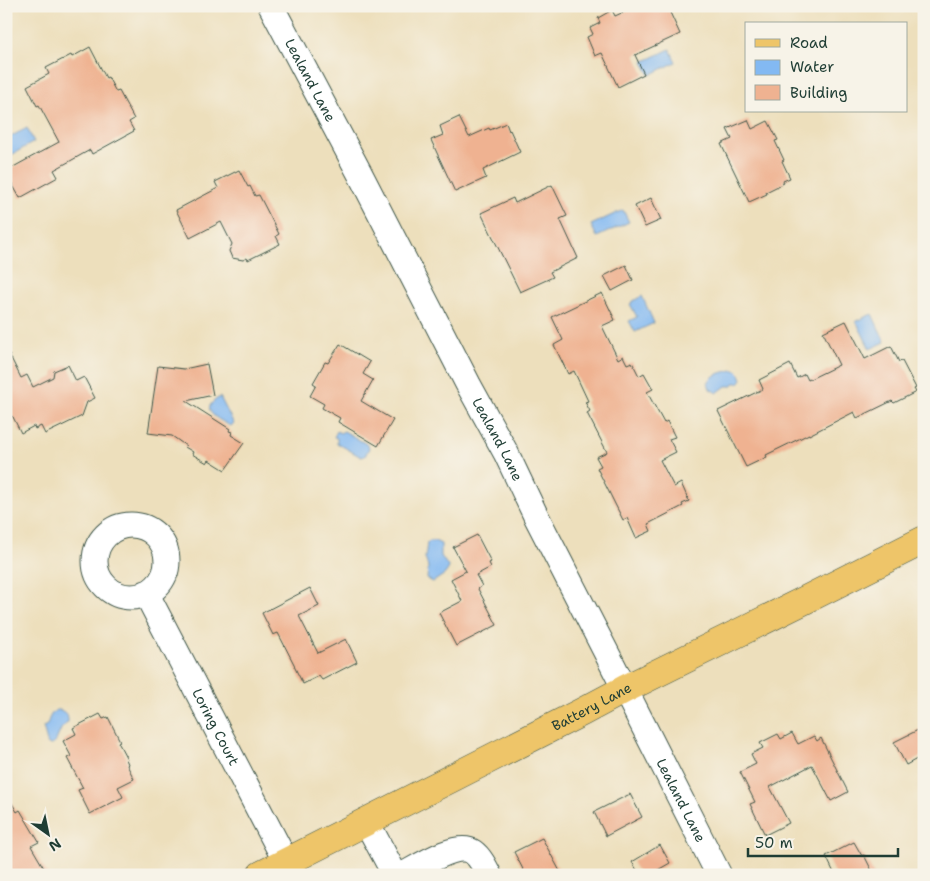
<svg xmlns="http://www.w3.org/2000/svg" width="930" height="881" font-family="'Shantell Sans',sans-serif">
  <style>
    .water { fill: #83b9f2; stroke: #517b93 }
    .building { fill: #efb291 }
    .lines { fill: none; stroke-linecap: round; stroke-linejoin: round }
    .minor-casing { stroke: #3e5548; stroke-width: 27 }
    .major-casing { stroke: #3e5548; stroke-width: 29 }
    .minor { stroke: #fff; stroke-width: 25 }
    .major { stroke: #eec569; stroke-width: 28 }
    .labels { text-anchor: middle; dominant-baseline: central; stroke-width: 4; stroke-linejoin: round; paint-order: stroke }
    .street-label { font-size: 14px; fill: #1f3d34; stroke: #f7f3e8 }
  </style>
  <rect width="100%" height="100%" fill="#f7f3e8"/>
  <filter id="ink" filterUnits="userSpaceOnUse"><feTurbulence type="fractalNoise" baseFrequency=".02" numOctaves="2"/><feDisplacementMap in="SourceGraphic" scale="10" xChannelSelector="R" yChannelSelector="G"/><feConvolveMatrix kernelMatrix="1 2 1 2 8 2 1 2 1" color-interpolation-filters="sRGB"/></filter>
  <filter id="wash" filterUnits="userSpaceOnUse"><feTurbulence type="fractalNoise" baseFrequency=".0096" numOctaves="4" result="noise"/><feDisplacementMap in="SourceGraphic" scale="20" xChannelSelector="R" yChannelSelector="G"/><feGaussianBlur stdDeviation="1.12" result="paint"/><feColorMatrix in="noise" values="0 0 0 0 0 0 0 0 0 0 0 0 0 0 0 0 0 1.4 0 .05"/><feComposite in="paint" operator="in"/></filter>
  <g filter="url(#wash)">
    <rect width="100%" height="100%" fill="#eddfbc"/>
    <g class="water">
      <path d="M 670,49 L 676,62 L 650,75 L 643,62 Z"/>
      <path d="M 27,128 L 34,142 L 6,158 L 6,139 Z"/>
      <path d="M 623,210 L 629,222 L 597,237 L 591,225 Z"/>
      <path d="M 642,296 L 654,323 L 635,332 L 629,321 L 637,317 L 630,304 L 632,303 L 631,302 Z"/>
      <path d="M 872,314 L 885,342 L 870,349 L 856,321 Z"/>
      <path d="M 733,370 L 736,370 L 740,374 L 742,379 L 739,383 L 734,383 L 732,386 L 726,386 L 717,393 L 710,389 L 708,383 C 712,374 723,372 733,370 Z"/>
      <path d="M 220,397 L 234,424 L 230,426 C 217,418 197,410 220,397 Z"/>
      <path d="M 337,431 L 340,433 L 344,431 L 368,445 L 369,448 L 365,456 L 361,457 L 337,443 L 337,438 L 334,437 Z"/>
      <path d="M 430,541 L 435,541 L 441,544 L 441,556 L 449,568 L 445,574 L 433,582 L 427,579 L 428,567 L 425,558 L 427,543 Z"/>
      <path d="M 56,710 C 63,709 69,715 68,722 L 61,729 L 55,743 L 51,745 L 47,744 L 47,742 L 43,727 L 47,725 C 49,719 50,714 56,710 Z"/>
    </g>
    <g id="blocks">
      <g class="building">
        <path d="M 637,6 L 667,6 L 680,34 L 635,55 L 644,74 L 618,87 L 602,53 L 595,56 L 587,37 L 593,34 L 590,28 L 600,23 L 598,18 L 612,10 L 615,16 Z"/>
        <path d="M 90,47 L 106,78 L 108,77 L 116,92 L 119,91 L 134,119 L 129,122 L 134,131 L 92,154 L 90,150 L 54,170 L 58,177 L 20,198 L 6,173 L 6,171 L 59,142 L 39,105 L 37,106 L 27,86 L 49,74 L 46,68 L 71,55 L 72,57 Z"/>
        <path d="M 459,117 L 469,137 L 489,128 L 490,130 L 506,123 L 509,131 L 510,130 L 520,152 L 483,170 L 486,178 L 455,192 L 431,140 L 443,135 L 440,126 Z"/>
        <path d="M 748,120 L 752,129 L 768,121 L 778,140 L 775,141 L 784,160 L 782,161 L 790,178 L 783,181 L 784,183 L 766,192 L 767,194 L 749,202 L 721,144 L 732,139 L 727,129 Z"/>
        <path d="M 239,170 L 248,187 L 250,186 L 255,196 L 259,195 L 279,234 L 276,236 L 280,244 L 248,260 L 247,258 L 243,260 L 232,258 L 229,251 L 232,244 L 221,222 L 190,238 L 176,210 L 218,188 L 215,182 Z"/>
        <path d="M 552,185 L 567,216 L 560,219 L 578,258 L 550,272 L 553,277 L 520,292 L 481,213 L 513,198 L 515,203 Z"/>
        <path d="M 651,198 L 661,220 L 645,227 L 635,206 Z"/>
        <path d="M 626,265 L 633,280 L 612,291 L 604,276 Z"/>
        <path d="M 602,293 L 615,320 L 602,326 L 618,359 L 623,356 L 627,364 L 632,362 L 639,376 L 644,373 L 653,389 L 647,392 L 664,423 L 667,421 L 675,437 L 669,439 L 676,452 L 660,460 L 674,487 L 681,483 L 689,501 L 682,504 L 683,506 L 648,524 L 651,531 L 636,538 L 627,518 L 623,520 L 597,468 L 601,466 L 596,457 L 607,452 L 587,413 L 590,411 L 585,402 L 588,401 L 574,371 L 568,374 L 554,345 L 563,340 L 552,317 Z"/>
        <path d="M 846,321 L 865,359 L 891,346 L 899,362 L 902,361 L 916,388 L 914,389 L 916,392 L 894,403 L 892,401 L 857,418 L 854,412 L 809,435 L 809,434 L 766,455 L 767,457 L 746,467 L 718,411 L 763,389 L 759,380 L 790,364 L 797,378 L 805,374 L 808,380 L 839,365 L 823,332 Z"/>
        <path d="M 340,344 L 370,362 L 363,374 L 373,380 L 361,401 L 393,420 L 378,446 L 338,422 L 340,418 L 322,408 L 324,404 L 310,396 L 316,385 L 313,383 L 325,362 L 328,363 Z"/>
        <path d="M 6,348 L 21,378 L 27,375 L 33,387 L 53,377 L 54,371 L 68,365 L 76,381 L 84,377 L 95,398 L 87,402 L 82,416 L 45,434 L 41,426 L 35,429 L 34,426 L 21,433 L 13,417 L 11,416 L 7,409 L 8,406 L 6,403 Z"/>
        <path d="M 207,364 L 213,395 L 186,401 L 230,429 L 229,431 L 232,432 L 231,435 L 244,443 L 225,470 L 209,460 L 207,463 L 192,454 L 193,452 L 185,447 L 186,446 L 172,436 L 148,433 L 158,366 L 184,369 Z"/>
        <path d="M 477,535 L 491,562 L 489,563 L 491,567 L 476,575 L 482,586 L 478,589 L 497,625 L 456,646 L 439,613 L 462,601 L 451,579 L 466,571 L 453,547 Z"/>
        <path d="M 310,588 L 319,606 L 299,616 L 318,653 L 346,639 L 357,662 L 322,680 L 319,676 L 303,684 L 294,666 L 295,666 L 278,633 L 273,635 L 262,613 Z"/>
        <path d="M 100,714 L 103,719 L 108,717 L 120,741 L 118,742 L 127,759 L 126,759 L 128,764 L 127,765 L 134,779 L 118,787 L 123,797 L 90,814 L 78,790 L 83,788 L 67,758 L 71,756 L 63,741 L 76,734 L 73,728 Z"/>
        <path d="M 924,727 L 924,755 L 906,765 L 894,742 Z"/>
        <path d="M 792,733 L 798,744 L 814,736 L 817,741 L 821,738 L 848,792 L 831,801 L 812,765 L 770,787 L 789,823 L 765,835 L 750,804 L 755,802 L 740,772 L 756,764 L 751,754 L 763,748 L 760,743 L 778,734 L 781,739 Z"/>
        <path d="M 6,793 L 17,812 L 20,810 L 39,842 L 31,846 L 48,875 L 12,875 L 6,866 Z"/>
        <path d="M 630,794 L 642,817 L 606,836 L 594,812 Z"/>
        <path d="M 542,838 L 562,875 L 526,875 L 514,852 Z"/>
        <path d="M 854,842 L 862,856 L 864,855 L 874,875 L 835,875 L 826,856 Z"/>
        <path d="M 660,845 L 670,863 L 649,875 L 640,875 L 632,862 Z"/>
      </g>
    </g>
  </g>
  <g filter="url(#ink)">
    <use href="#blocks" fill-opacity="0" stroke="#3e5548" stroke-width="1"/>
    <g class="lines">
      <defs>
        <g id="minor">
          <path id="s1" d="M 271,6 L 359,172 L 468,384 L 506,453 L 535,514 L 605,650 L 719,875"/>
          <circle cx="131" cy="561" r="36"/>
          <path id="s2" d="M 146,593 L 286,862"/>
          <path d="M 366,821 L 395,875"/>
          <path d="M 403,875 C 418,867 457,841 473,852 C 480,857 485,867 489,875"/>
        </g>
        <g id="major">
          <path id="s3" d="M 261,875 L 582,712 L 625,689 L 799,603 L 924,540"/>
        </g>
      </defs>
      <use href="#minor" class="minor-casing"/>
      <use href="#major" class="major-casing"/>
      <use href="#minor" class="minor"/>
      <use href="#major" class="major"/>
    </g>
  </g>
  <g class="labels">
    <g class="street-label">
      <text stroke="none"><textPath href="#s1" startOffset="84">Lealand Lane</textPath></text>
      <text stroke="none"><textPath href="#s1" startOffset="489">Lealand Lane</textPath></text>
      <text stroke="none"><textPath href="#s3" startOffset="371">Battery Lane</textPath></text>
      <text stroke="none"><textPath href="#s2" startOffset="151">Loring Court</textPath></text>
      <text stroke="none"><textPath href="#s1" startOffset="894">Lealand Lane</textPath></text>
    </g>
  </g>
  <rect width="930" height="881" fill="none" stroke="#f7f3e8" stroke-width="25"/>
  <rect x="745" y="22" width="162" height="90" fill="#f7f3e8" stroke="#a1aaa0"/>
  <rect x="755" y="39" width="25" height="8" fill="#eec569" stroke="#a1aaa0"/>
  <text x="790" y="48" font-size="15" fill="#1f3d34">Road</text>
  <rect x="755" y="60" width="25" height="15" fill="#83b9f2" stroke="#a1aaa0"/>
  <text x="790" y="72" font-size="15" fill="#1f3d34">Water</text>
  <rect x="755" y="85" width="25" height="15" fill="#efb291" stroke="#a1aaa0"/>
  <text x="790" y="98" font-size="15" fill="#1f3d34">Building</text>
  <g transform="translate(48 834) rotate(147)" stroke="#f7f3e8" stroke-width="4" paint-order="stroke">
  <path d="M0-4L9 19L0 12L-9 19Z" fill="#1f3d34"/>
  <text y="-8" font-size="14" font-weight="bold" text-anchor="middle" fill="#1f3d34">N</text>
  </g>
  <path d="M748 848v8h150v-8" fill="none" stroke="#1f3d34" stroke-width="2.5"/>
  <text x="755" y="848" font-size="15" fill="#1f3d34" stroke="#f7f3e8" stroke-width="4" paint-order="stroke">50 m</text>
</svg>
